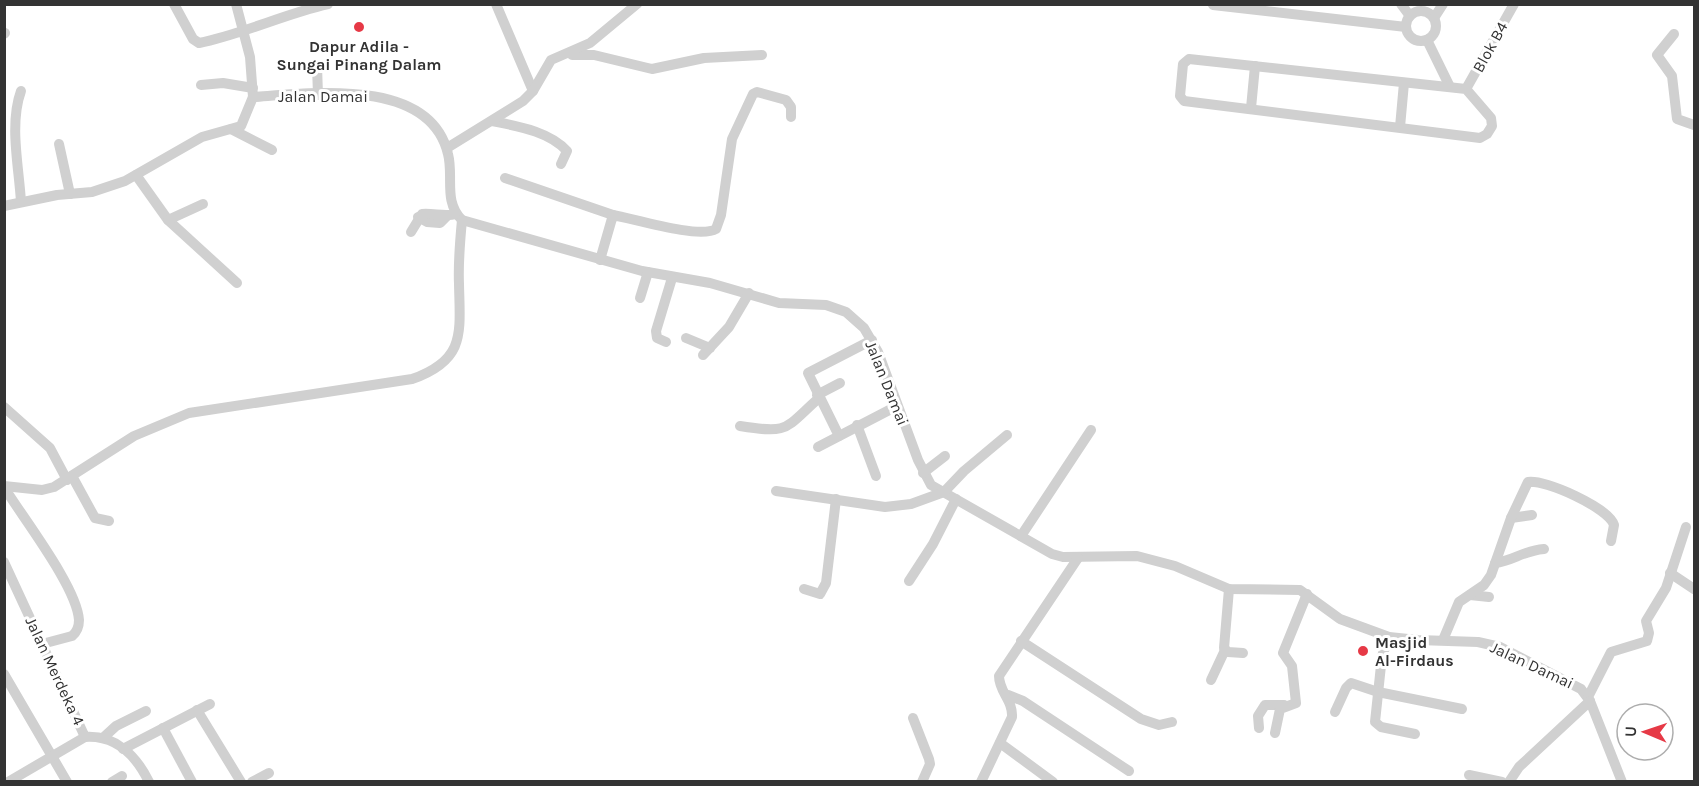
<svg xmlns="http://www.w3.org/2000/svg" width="1699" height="786" font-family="Karla,sans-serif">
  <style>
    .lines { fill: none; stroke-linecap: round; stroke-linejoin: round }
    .minor { stroke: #d0d0d0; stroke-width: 10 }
    .poi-dot { fill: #e63946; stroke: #fff; stroke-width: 2 }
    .labels { text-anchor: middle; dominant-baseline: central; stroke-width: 6; stroke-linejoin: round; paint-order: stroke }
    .poi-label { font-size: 16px; font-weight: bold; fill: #333; stroke: #fff }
    .street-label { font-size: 16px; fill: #333; stroke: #fff }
  </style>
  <rect width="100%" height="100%" fill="#fff"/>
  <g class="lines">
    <g class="minor">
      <path d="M 174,4 L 193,39 L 199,43 C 243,34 284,14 328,4"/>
      <path d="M 236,4 L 250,57 L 253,97"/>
      <path d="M 496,4 L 533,91"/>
      <path d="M 1401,4 L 1410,16"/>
      <path d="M 1213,5 L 1406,27"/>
      <circle cx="1421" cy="26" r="15"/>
      <path d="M 1434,18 L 1443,4"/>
      <path d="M 4,34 L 5,33"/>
      <path d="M 1674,34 L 1657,55 L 1672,76 L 1677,119 L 1694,125"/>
      <path d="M 1427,40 L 1450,87"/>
      <path d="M 572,55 L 594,55 L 652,69 L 704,58 L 762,55"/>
      <path d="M 1189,59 L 1466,89 L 1491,118 L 1492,126 L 1487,134 L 1480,138 L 1184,101 L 1180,96 L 1183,64 Z"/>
      <path d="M 317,66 L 318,95"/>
      <path d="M 201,85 L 223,83 L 253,88"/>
      <path d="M 1466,89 L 1514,4"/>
      <path d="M 1251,108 L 1255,66"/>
      <path d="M 492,121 C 516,126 549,131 567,151 L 561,164"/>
      <path d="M 1400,127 L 1404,83"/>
      <path d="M 231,129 L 272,150"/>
      <path d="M 59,144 L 70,194"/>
      <path d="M 447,148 L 523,101 L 533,91 L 551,60 L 590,43 L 637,4"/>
      <path d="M 136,175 L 168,220 L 237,283"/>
      <path d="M 505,178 L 613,215"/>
      <path d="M 21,202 C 19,167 9,124 21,91"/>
      <path d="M 4,206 L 57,195 L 92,192 L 125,181 L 202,137 L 241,126 L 253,97 C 311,93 430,77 448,154 C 454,177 443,201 462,220 L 642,271 L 710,283 L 779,303 L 826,305 L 846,312 L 864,328 L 878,352 L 918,460 L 931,485 L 1052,554 L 1063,557 L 1137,556 L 1175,566 L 1229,589 L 1300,590 L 1340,619 L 1389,637 L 1418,640 L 1478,642 L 1500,647 L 1581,689 L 1590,701 L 1622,782"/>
      <path d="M 418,217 L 427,222 L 440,223 L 447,216"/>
      <path d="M 168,220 L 203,204"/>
      <path d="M 411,232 L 422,214 C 434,213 445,217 456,214"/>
      <path d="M 600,260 L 613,215 C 635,219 699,239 716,229 L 721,215 L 732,139 L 753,94 L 757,92 L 786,100 L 791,107 L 791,117"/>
      <path d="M 640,298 L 648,272"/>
      <path d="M 686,338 L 710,348"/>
      <path d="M 666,342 L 657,338 L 656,331 L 672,278"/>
      <path d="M 703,355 L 729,327 L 749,293"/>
      <path d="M 817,395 L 840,383"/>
      <path d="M 4,407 L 50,448 L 67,480"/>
      <path d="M 857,425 L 876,476"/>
      <path d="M 740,426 C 790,434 784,429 819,398"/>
      <path d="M 839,436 L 808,373 L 872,340"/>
      <path d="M 818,447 L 897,406"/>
      <path d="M 923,473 L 945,456"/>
      <path d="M 72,476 L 95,518 L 109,521"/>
      <path d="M 4,486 L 42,490 L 54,487 L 134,436 L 189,413 L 412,379 C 466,360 460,333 459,284 C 458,262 460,241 462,220"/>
      <path d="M 4,487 C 23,518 77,587 79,620 C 79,627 77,632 72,636 L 42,644"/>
      <path d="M 776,491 L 885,507 L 911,504 L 944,492 L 964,471 L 1007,435"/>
      <path d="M 1511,518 L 1532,515"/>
      <path d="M 1021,536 L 1091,430"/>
      <path d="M 4,562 L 85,737 C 115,735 136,755 149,782"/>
      <path d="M 1495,563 C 1513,561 1522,551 1544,549"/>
      <path d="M 1670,573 L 1694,589"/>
      <path d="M 909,581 L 933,544 L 956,499"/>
      <path d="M 804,589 L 820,594 L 826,583 L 836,499"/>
      <path d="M 1229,589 L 1224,648 L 1228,652 L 1243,653"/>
      <path d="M 1470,595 L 1489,597"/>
      <path d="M 1389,637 L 1382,656 L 1375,722 L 1381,727 L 1415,734"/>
      <path d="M 1443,640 L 1459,602 L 1484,585 L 1491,575 L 1511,518 L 1528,482 C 1545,479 1609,508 1614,525 L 1611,541"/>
      <path d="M 1021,641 L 1141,719 L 1159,725 L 1172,722"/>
      <path d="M 4,674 L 67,782"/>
      <path d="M 1211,680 L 1225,650"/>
      <path d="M 1008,695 L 1023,701 L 1129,771"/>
      <path d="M 1588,697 L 1611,652 L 1647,641 L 1649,633 L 1646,621 L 1666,588 L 1686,527"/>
      <path d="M 197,710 L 241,782"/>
      <path d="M 1335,712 L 1346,688 L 1351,683 L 1378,692 L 1462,709"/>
      <path d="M 913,718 L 929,759 L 930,764 L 922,782"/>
      <path d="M 163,728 L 192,782"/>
      <path d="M 1259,728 L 1258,716 L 1265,705 L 1284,705"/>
      <path d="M 1275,733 L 1280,709 L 1296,703 L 1292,666 L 1283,653 L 1307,594"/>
      <path d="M 104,737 L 116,726 L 146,711"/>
      <path d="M 1000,743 L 1053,782"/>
      <path d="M 123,749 L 210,704"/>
      <path d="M 1469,775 L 1502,782"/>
      <path d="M 8,782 L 85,737"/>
      <path d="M 112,782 L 122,776"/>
      <path d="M 252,782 L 269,773"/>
      <path d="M 981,782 L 1012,717 C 1013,700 999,692 999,676 L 1078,558"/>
      <path d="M 1509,782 L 1519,767 L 1590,701"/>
    </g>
  </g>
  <g class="poi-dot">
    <circle cx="359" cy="27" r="6"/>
    <circle cx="1363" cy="651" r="6"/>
  </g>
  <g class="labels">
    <g class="poi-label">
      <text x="359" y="46">Dapur Adila -<tspan x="359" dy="18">Sungai Pinang Dalam</tspan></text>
      <text x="1375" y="642" text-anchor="start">Masjid<tspan x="1375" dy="18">Al-Firdaus</tspan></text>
    </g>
    <g class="street-label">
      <text transform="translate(1490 47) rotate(-61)">Blok B4</text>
      <text x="323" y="96">Jalan Damai</text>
      <text transform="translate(887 383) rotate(68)">Jalan Damai</text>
      <text transform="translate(1532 665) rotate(25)">Jalan Damai</text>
      <text transform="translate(55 671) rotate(65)">Jalan Merdeka 4</text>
    </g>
  </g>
  <rect width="1699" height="786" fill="none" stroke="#333333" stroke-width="12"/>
  <g transform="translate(1645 732) rotate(272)"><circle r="28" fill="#ffffff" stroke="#adadad" stroke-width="1.5"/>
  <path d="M0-4.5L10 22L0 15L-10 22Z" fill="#e63946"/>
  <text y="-9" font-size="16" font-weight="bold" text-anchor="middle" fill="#333333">U</text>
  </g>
</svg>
